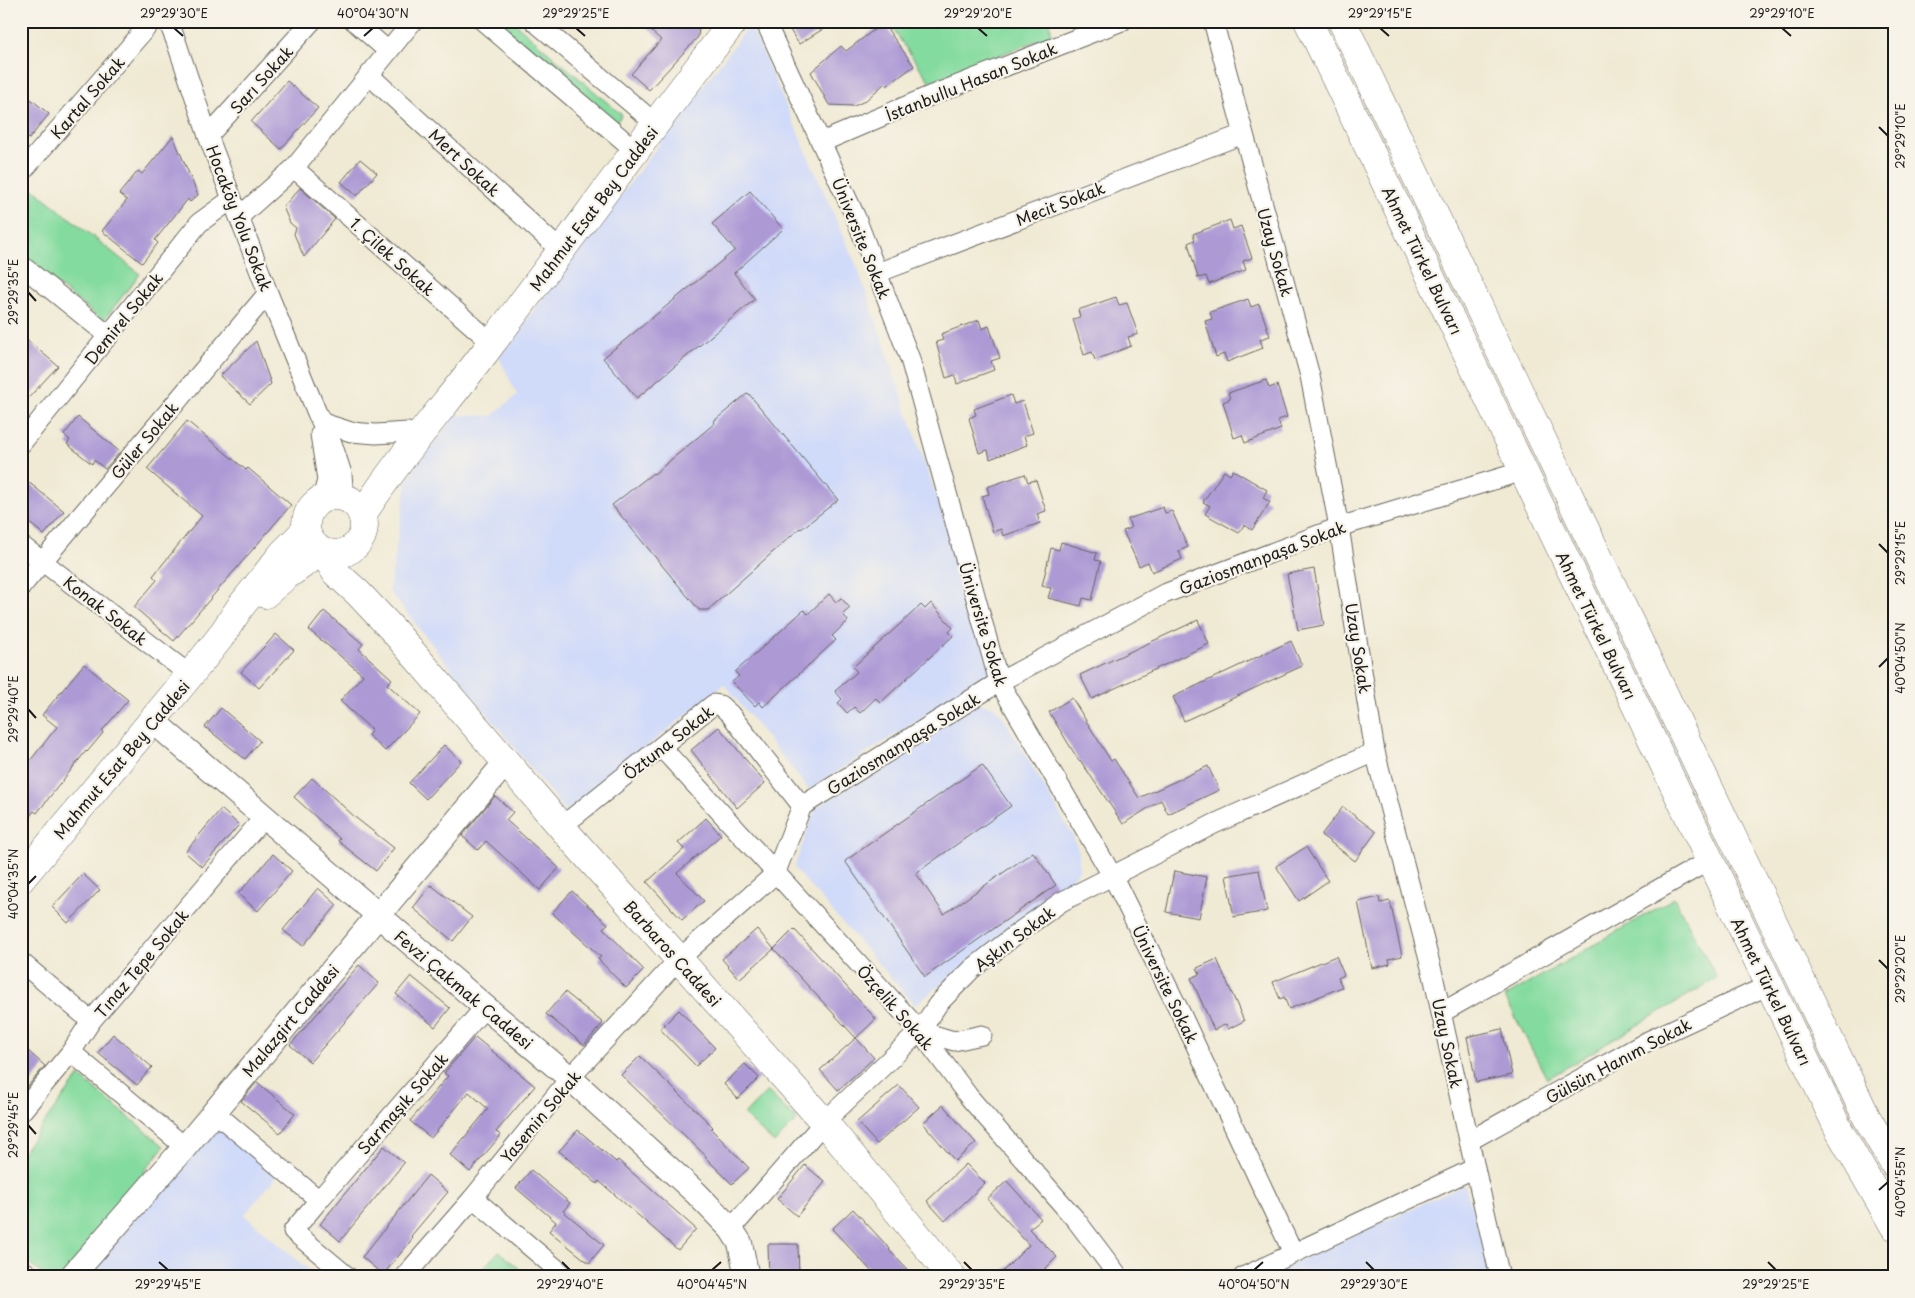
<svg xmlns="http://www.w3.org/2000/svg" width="1915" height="1298" font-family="'Playpen Sans',sans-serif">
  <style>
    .built { fill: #d0daf9 }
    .green { fill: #84db9f; stroke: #507c5e }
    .building { fill: #ad9ad5 }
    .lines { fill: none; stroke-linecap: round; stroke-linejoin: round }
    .minor-casing { stroke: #66645c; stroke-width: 21 }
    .tertiary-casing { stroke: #66645c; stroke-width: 26 }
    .secondary-casing { stroke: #66645c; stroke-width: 29 }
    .primary-casing { stroke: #66645c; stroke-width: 29 }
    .minor { stroke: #fff; stroke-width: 19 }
    .tertiary { stroke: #fff; stroke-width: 24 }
    .secondary { stroke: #fff; stroke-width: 28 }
    .primary { stroke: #fff; stroke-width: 28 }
    .ticks { fill: none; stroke: #1c1c1c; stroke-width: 2 }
    .labels { text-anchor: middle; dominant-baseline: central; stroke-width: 4.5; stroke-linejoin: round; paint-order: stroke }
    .street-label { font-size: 16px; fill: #1c1c1c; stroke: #f7f3e8 }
    .neatline { fill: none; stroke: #1c1c1c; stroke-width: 2 }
    .ticks-label { font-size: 12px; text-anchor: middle; fill: #1c1c1c }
  </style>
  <rect width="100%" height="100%" fill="#f7f3e8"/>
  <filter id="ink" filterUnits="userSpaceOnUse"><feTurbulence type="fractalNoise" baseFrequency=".02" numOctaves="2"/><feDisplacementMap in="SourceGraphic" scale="10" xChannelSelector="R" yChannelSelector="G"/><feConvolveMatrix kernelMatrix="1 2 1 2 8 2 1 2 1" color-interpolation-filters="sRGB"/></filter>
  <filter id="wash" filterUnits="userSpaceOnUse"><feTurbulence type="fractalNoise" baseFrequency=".0096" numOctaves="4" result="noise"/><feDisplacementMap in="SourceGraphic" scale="20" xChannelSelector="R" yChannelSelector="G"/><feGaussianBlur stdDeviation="1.12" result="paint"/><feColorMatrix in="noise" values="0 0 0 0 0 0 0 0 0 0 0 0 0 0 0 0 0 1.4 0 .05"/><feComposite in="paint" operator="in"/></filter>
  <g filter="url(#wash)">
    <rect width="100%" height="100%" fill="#f0ead4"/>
    <g class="built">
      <path d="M 747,28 L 753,31 L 858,269 L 996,670 L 809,790 L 724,684 L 566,812 L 389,591 L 408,477 L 456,415 L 492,416 L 517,395 L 499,357 Z"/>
      <path d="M 977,703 L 994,707 L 1002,715 L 1073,836 L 1079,853 L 1079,870 L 1069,884 L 915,1005 L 794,868 L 815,809 Z"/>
      <path d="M 214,1120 L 278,1175 L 244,1215 L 317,1277 L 112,1277 L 97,1266 Z"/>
      <path d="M 1465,1184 L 1491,1277 L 1262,1277 Z"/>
    </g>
    <g class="green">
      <path d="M 495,21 L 512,21 L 622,115 L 615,124 Z"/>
      <path d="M 887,21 L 1049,21 L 1052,35 L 930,82 Z"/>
      <path d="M 32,188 L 140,274 L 103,321 L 21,256 L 21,201 Z"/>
      <path d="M 1674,898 L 1717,978 L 1547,1079 L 1505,997 Z"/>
      <path d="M 79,1076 L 164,1146 L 63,1277 L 46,1277 L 21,1258 L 21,1154 Z"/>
      <path d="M 767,1091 L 797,1120 L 774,1143 L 744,1115 Z"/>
      <path d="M 499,1251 L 529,1277 L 485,1277 L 480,1272 Z"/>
    </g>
    <g id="blocks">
      <g class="building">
        <path d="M 640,21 L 692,21 L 699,27 L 698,37 L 649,90 L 631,74 L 661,40 Z"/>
        <path d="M 784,21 L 836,21 L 799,44 Z"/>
        <path d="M 883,23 L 914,66 L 887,86 L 885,83 L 865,101 L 854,106 L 829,105 L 811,72 L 841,46 L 846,51 Z"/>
        <path d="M 287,81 L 318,108 L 281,149 L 251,122 Z"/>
        <path d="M 21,91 L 49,114 L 29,139 L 21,133 Z"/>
        <path d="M 173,136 L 198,195 L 190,202 L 188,199 L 155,240 L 158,243 L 142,263 L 102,231 L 127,200 L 119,194 L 138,171 L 142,174 Z"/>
        <path d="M 360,159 L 377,173 L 357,196 L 341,182 Z"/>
        <path d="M 300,188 L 335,219 L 304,257 L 294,234 L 296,228 L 290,223 L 283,207 Z"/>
        <path d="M 750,191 L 783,229 L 734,273 L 755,299 L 637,398 L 603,358 L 735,250 L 712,224 Z"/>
        <path d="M 1230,220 L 1233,229 L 1241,226 L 1252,258 L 1243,261 L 1246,270 L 1209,284 L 1206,276 L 1198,278 L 1188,243 L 1195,240 L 1193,234 Z"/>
        <path d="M 1116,297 L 1119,305 L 1127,303 L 1138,334 L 1128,337 L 1131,346 L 1095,360 L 1092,352 L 1084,355 L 1073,319 L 1080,317 L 1078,310 Z"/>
        <path d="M 1248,299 L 1251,307 L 1259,304 L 1270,336 L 1260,339 L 1263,348 L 1227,362 L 1224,354 L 1216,357 L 1205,321 L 1212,319 L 1210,312 Z"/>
        <path d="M 979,320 L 982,329 L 989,326 L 1000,358 L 991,361 L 994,370 L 957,384 L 955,375 L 946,378 L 936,342 L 943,340 L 941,334 Z"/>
        <path d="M 21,335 L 58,366 L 21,406 Z"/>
        <path d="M 256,341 L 271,384 L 250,404 L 220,376 Z"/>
        <path d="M 1266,380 L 1269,388 L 1277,385 L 1287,417 L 1278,420 L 1281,429 L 1245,443 L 1242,435 L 1234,438 L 1223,402 L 1230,399 L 1228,393 Z"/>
        <path d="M 748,393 L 838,500 L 801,529 L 800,528 L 708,610 L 699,610 L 612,505 L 653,473 L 654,474 L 715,423 L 714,421 Z"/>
        <path d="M 1011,395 L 1014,404 L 1023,401 L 1033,433 L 1024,436 L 1027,445 L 990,459 L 988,450 L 979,453 L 969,418 L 976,415 L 974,409 Z"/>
        <path d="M 78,417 L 120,452 L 105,469 L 94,460 L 92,464 L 67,444 L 70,440 L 64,435 Z"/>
        <path d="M 187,421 L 246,470 L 248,468 L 291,505 L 174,641 L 134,607 L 157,580 L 153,576 L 202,516 L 147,469 Z"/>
        <path d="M 1233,470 L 1267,490 L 1263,498 L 1270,502 L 1252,530 L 1244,525 L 1239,533 L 1205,514 L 1210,506 L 1203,502 L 1224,471 L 1230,475 Z"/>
        <path d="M 1025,474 L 1028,482 L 1036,480 L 1046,511 L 1037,514 L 1040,523 L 1003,536 L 1001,529 L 993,532 L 982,496 L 989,494 L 987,487 Z"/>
        <path d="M 21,476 L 64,511 L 44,535 L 21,516 Z"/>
        <path d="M 1163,507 L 1165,513 L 1172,511 L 1188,547 L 1179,551 L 1182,559 L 1152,572 L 1148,562 L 1139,566 L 1123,531 L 1131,528 L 1128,519 Z"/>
        <path d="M 1061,542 L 1097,553 L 1095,560 L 1101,561 L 1092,600 L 1083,598 L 1081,606 L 1048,598 L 1051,588 L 1042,586 L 1051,548 L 1059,550 Z"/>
        <path d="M 1314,569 L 1324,625 L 1298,630 L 1287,574 Z"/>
        <path d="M 829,594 L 836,602 L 841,598 L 850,608 L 843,614 L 848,621 L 832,636 L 836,640 L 763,707 L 759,702 L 755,706 L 732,682 L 739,676 L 735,672 L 804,610 L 808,614 Z"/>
        <path d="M 931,603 L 953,628 L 949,632 L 953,636 L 880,703 L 876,698 L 860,713 L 854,707 L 847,713 L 838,703 L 842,699 L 835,691 L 857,672 L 853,667 L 921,605 L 925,609 Z"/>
        <path d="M 324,611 L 363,644 L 359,649 L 392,679 L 387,684 L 420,714 L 385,751 L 368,735 L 372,730 L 340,701 L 363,675 L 309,630 Z"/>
        <path d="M 1198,620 L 1209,644 L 1092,699 L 1080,675 Z"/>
        <path d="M 276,634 L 294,650 L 259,688 L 241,672 Z"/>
        <path d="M 1291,641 L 1302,666 L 1184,721 L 1173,697 Z"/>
        <path d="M 84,664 L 128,700 L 102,731 L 103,733 L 87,752 L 86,751 L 37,813 L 34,811 L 21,826 L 21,772 L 57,727 L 42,715 Z"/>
        <path d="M 1072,698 L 1111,761 L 1114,759 L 1139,798 L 1208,766 L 1219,790 L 1168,814 L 1161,800 L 1123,824 L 1080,760 L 1079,761 L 1049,712 Z"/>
        <path d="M 221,708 L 260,741 L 245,759 L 205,727 Z"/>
        <path d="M 719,727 L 765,783 L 737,808 L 691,750 Z"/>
        <path d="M 444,745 L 461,761 L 426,799 L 409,783 Z"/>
        <path d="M 982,765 L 1011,806 L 916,873 L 944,914 L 1033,852 L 1056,885 L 925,977 L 845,861 Z"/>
        <path d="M 312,778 L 356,818 L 394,848 L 376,871 L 338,841 L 340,839 L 294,797 Z"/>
        <path d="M 495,796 L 513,812 L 506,820 L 559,868 L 540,890 L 486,841 L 478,850 L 462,836 Z"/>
        <path d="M 1343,807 L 1376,832 L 1355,861 L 1321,835 Z"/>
        <path d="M 221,809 L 239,825 L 202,867 L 185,852 Z"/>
        <path d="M 706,818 L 721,835 L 677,873 L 704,901 L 682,920 L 647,882 L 684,849 L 678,843 Z"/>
        <path d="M 1306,847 L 1328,881 L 1299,901 L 1276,866 Z"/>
        <path d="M 273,854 L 292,871 L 258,911 L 238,894 Z"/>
        <path d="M 1259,870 L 1267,911 L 1234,917 L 1226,876 Z"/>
        <path d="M 1174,871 L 1207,877 L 1199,918 L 1166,912 Z"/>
        <path d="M 83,874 L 100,890 L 68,923 L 52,907 Z"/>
        <path d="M 431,885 L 472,917 L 453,941 L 413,908 Z"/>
        <path d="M 318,888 L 337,905 L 303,946 L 283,930 Z"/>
        <path d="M 572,891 L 608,924 L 603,928 L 644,970 L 626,988 L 598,959 L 601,957 L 552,913 Z"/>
        <path d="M 1379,897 L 1380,903 L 1390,901 L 1402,956 L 1389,959 L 1390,964 L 1372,968 L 1358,902 Z"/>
        <path d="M 757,929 L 774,949 L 739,979 L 722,959 Z"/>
        <path d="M 794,929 L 876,1019 L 856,1038 L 774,949 Z"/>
        <path d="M 1336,956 L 1344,975 L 1338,978 L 1342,987 L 1289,1009 L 1284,997 L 1280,999 L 1273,982 Z"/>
        <path d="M 1217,959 L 1244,1021 L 1228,1029 L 1226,1024 L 1214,1030 L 1191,978 L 1200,974 L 1197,968 Z"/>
        <path d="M 359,965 L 379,983 L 310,1062 L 290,1045 Z"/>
        <path d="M 411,976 L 450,1008 L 435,1027 L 396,994 Z"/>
        <path d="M 565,992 L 603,1023 L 584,1045 L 546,1014 Z"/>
        <path d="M 679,1010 L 715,1048 L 696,1066 L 660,1029 Z"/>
        <path d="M 1502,1029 L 1512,1075 L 1476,1082 L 1467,1037 Z"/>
        <path d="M 113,1034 L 152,1067 L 137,1085 L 98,1053 Z"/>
        <path d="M 475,1037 L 535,1086 L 496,1132 L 501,1135 L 470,1172 L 450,1155 L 488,1109 L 469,1092 L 431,1138 L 410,1121 L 448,1076 L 444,1073 Z"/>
        <path d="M 856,1038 L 874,1058 L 838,1090 L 820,1070 Z"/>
        <path d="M 28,1051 L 45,1066 L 21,1094 L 21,1059 Z"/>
        <path d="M 640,1056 L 713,1127 L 711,1129 L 749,1168 L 732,1184 L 705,1157 L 706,1156 L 621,1075 Z"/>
        <path d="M 745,1064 L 759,1078 L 738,1099 L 724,1084 Z"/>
        <path d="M 257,1082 L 295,1114 L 280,1133 L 241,1101 Z"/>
        <path d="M 899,1085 L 919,1107 L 877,1144 L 857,1122 Z"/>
        <path d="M 943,1105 L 976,1143 L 955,1161 L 923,1123 Z"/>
        <path d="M 578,1130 L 616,1162 L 618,1160 L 696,1229 L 678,1250 L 599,1181 L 597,1184 L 559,1151 Z"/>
        <path d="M 384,1146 L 404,1163 L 340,1241 L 320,1224 Z"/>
        <path d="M 966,1164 L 985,1183 L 945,1221 L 927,1201 Z"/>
        <path d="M 805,1165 L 825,1182 L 797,1216 L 777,1199 Z"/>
        <path d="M 531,1170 L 570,1203 L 563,1211 L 604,1245 L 589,1263 L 549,1231 L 556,1222 L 516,1188 Z"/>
        <path d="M 428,1175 L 448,1192 L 411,1236 L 413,1238 L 383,1275 L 362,1257 Z"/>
        <path d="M 1007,1181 L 1041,1219 L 1029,1229 L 1057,1257 L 1037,1277 L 997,1277 L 1029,1245 L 987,1199 Z"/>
        <path d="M 853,1209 L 890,1249 L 889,1250 L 914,1277 L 877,1277 L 832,1229 Z"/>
        <path d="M 768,1244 L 798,1244 L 799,1277 L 769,1277 Z"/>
      </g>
    </g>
  </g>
  <g filter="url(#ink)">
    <use href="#blocks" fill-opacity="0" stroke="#66645c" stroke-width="1"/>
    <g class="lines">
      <defs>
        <g id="minor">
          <path d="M 168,21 L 176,41 L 208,136 L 268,293 L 317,413 L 333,446 L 342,474 L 344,498"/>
          <path d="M 354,21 L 388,51"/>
          <path d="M 483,21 L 636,151"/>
          <path d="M 534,21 L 656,124"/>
          <path d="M 765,21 L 856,218 L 910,359 L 999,682 L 1113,877 L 1182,1016 L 1293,1253"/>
          <path d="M 1213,21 L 1310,376 L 1339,527 L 1375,752 L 1433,975 L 1475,1168 L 1500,1277"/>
          <path d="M 369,75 L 560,250"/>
          <path d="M 208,136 L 312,21"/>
          <path d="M 822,142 L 932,95 L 1122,21"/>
          <path d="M 294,168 L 492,343"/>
          <path d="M 21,173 L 152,21"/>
          <path d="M 239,217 L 294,168 L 413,21"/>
          <path d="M 21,265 L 109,336"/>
          <path d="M 877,273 L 1243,134"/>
          <path d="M 323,423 L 351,432 L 376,434 L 408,432"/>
          <path d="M 320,434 L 327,480 L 322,499"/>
          <path d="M 21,444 L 199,223 L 232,199"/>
          <path d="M 21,545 L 190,675"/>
          <path d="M 21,587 L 268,293"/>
          <path d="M 661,747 L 920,1031 L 969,1097 L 1076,1220 L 1119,1277"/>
          <path d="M 561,827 L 714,704 L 720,705 L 730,714 L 802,806"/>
          <path d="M 21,962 L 91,1021"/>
          <path d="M 1441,1013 L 1710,860"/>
          <path d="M 920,1031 L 954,1041 L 982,1035"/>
          <path d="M 71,1052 L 185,1147"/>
          <path d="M 213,1111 L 319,1200 L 293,1231 L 348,1277"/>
          <path d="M 21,1112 L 71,1052 L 91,1021 L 265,816"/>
          <path d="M 1469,1141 L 1650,1040 L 1769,985"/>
          <path d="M 473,1198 L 566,1277"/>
          <path d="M 319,1200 L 485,1007"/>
          <path d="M 731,1229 L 824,1122 L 920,1031 L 938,1004 L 972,969 L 1019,932 L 1061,902 L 1214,824 L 1375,752"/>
          <path d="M 21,1269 L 32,1277"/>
          <path d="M 404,1277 L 473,1198 L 570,1078 L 679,959 L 775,874 L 802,806 L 999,682 L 1164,594 L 1339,527 L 1523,471"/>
          <path d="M 1243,1277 L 1475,1168"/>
        </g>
        <g id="tertiary">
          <path d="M 153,721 L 485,1007 L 570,1078 L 696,1193 L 731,1229 L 740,1243 L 747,1277"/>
          <path d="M 71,1277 L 185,1147 L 506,762"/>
        </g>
        <g id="secondary">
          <circle cx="335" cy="525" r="29"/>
          <path d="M 362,515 C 401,454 449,401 492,343 C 573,236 651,127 734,21"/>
          <path d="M 324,553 L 336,573 L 358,593 L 393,630 L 571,838 L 824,1122 L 952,1277"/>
          <path d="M 265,594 L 286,576 L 322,551"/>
          <path d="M 21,879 L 190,675 L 219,639 L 241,606 L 283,553 L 306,530"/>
        </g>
        <g id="primary">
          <path d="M 1308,21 L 1840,1132 L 1894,1226"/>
          <path d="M 1342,21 L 1867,1118 L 1894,1164"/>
        </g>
      </defs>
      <use href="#minor" class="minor-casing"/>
      <use href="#tertiary" class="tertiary-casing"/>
      <use href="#secondary" class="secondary-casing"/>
      <use href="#primary" class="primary-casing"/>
      <use href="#minor" class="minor"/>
      <use href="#tertiary" class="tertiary"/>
      <use href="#secondary" class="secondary"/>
      <use href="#primary" class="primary"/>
    </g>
  </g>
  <path class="ticks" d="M 174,28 L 183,36M 576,28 L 585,36M 978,28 L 987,36M 1380,28 L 1389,36M 1782,28 L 1791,36M 364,36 L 373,28M 1879,127 L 1888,136M 28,292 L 36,301M 1879,544 L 1888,553M 1879,667 L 1888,658M 28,709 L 36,718M 28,884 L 36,876M 1879,960 L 1888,969M 28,1125 L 36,1134M 1879,1190 L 1888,1182M 159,1262 L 168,1270M 562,1262 L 570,1270M 964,1262 L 972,1270M 1366,1262 L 1374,1270M 1768,1262 L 1776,1270M 712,1270 L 721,1262M 1254,1270 L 1263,1262"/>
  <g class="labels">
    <g class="street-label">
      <text transform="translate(261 79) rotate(-48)">Sarı Sokak</text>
      <text transform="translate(971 81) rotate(-22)">İstanbullu Hasan Sokak</text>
      <text transform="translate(87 97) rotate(-49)">Kartal Sokak</text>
      <text transform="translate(465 162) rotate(43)">Mert Sokak</text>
      <text transform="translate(1060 203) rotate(-21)">Mecit Sokak</text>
      <text transform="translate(593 208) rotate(-53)">Mahmut Esat Bey Caddesi</text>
      <text transform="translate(240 218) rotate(69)">Hocaköy Yolu Sokak</text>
      <text transform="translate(862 238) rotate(68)">Üniversite Sokak</text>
      <text transform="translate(1276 252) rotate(74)">Uzay Sokak</text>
      <text transform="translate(393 256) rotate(42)">1. Çilek Sokak</text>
      <text transform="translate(1423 260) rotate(64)">Ahmet Türkel Bulvarı</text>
      <text transform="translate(123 318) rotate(-51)">Demirel Sokak</text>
      <text transform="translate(144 440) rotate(-50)">Güler Sokak</text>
      <text transform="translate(1262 557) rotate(-21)">Gaziosmanpaşa Sokak</text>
      <text transform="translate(106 610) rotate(38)">Konak Sokak</text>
      <text transform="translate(984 624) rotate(73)">Üniversite Sokak</text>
      <text transform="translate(1597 625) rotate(64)">Ahmet Türkel Bulvarı</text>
      <text transform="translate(1359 648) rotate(81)">Uzay Sokak</text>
      <text transform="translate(668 742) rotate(-38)">Öztuna Sokak</text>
      <text transform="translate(903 743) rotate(-32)">Gaziosmanpaşa Sokak</text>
      <text transform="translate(121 759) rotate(-50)">Mahmut Esat Bey Caddesi</text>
      <text transform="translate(1014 938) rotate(-37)">Aşkın Sokak</text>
      <text transform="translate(673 953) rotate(48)">Barbaros Caddesi</text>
      <text transform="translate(141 963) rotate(-50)">Tınaz Tepe Sokak</text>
      <text transform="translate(1166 984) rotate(64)">Üniversite Sokak</text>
      <text transform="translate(464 989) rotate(40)">Fevzi Çakmak Caddesi</text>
      <text transform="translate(1772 991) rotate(64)">Ahmet Türkel Bulvarı</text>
      <text transform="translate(896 1007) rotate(49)">Özçelik Sokak</text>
      <text transform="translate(290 1020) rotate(-50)">Malazgirt Caddesi</text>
      <text transform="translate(1448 1043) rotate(78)">Uzay Sokak</text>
      <text transform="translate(1618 1060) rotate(-28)">Gülsün Hanım Sokak</text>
      <text transform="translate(402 1103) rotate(-49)">Sarmaşık Sokak</text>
      <text transform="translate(540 1116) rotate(-50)">Yasemin Sokak</text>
    </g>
  </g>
  <rect width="1915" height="1298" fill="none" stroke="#f7f3e8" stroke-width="55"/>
  <rect x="28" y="28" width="1860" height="1242" class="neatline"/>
  <g class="ticks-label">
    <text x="174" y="18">29°29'30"E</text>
    <text x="373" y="18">40°04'30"N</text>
    <text x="576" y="18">29°29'25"E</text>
    <text x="978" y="18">29°29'20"E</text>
    <text x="1380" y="18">29°29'15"E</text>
    <text x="1782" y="18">29°29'10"E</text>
    <text transform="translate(1901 136) rotate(-90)" y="4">29°29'10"E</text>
    <text transform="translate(14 292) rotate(-90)" y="4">29°29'35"E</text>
    <text transform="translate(1901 553) rotate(-90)" y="4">29°29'15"E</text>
    <text transform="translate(1901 658) rotate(-90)" y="4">40°04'50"N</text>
    <text transform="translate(14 709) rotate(-90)" y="4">29°29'40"E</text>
    <text transform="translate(14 884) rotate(-90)" y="4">40°04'35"N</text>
    <text transform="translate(1901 969) rotate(-90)" y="4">29°29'20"E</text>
    <text transform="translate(14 1125) rotate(-90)" y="4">29°29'45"E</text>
    <text transform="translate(1901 1182) rotate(-90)" y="4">40°04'55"N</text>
    <text x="168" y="1289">29°29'45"E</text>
    <text x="570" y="1289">29°29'40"E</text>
    <text x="712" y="1289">40°04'45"N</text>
    <text x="972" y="1289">29°29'35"E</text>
    <text x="1254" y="1289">40°04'50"N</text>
    <text x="1374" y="1289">29°29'30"E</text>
    <text x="1776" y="1289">29°29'25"E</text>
  </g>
</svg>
